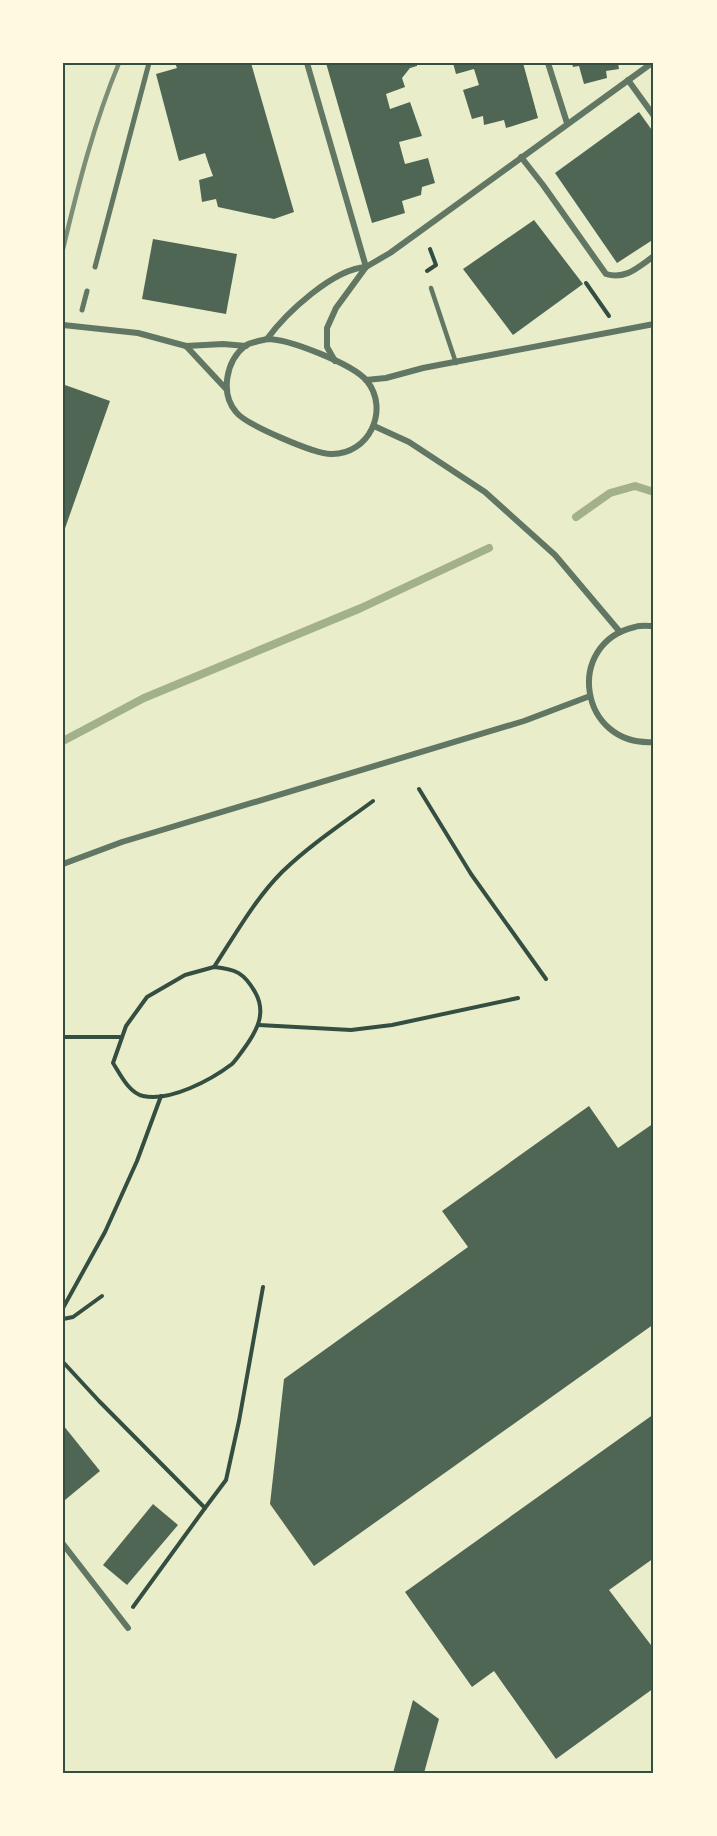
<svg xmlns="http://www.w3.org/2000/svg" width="717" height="1836" font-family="Overpass,sans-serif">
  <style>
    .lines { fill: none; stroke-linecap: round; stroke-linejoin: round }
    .stream { stroke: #a3b18a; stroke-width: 8 }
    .building { fill: #4f6655 }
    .path { stroke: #344e41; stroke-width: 4 }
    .service { stroke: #617663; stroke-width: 4.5 }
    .pedestrian { stroke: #617663; stroke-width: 5 }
    .minor { stroke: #617663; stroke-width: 6 }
    .rail { stroke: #7c8e77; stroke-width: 4.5 }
    .neatline { fill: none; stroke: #344e41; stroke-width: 2 }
  </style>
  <rect width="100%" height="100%" fill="#e9edc9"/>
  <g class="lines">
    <g class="stream">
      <path d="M 576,517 L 610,493 L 635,486 L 654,492"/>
      <path d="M 63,741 L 144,698 L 361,608 L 489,548"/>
    </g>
  </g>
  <g class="building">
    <path d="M 175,63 L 251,63 L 294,212 L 274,219 L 218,207 L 216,199 L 202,202 L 199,180 L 213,176 L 209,165 L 205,153 L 179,161 L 156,74 L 177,68 Z"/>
    <path d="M 326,63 L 417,63 L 417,66 L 410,68 L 402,78 L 405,87 L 386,94 L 390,109 L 410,102 L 422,136 L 399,142 L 405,164 L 428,158 L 435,183 L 422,187 L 421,195 L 402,201 L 405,213 L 372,223 Z"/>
    <path d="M 453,63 L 523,63 L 538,118 L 506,128 L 504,120 L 484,125 L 483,116 L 472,119 L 463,90 L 479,85 L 474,69 L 456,74 Z"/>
    <path d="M 572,63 L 618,63 L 619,69 L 606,71 L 607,78 L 584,84 L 579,66 L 573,67 Z"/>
    <path d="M 639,112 L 654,133 L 654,239 L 617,263 L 555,173 Z"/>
    <path d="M 534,220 L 583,284 L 513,335 L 463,269 Z"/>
    <path d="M 153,239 L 237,254 L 226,314 L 142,299 Z"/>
    <path d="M 65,385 L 110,401 L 63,534 L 63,390 Z"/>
    <path d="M 589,1106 L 618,1148 L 654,1123 L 654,1324 L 314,1566 L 270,1504 L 284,1379 L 468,1247 L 442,1211 Z"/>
    <path d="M 654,1414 L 654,1558 L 609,1590 L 654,1649 L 654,1688 L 556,1759 L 494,1671 L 472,1687 L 405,1592 Z"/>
    <path d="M 63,1425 L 100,1471 L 65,1500 L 63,1497 Z"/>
    <path d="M 153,1504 L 178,1525 L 127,1585 L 103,1565 Z"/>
    <path d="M 413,1700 L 439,1719 L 424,1773 L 393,1773 Z"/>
  </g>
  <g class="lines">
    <g class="path">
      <path d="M 427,271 L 436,265 L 430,249"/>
      <path d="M 586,283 L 609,316"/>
      <path d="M 419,789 L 471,874 L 546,979"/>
      <path d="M 214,967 C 236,969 244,973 255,992 C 267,1013 257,1031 243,1050 C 240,1054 236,1060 232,1064 C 211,1080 170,1102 143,1096 C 129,1093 120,1074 113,1063 L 126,1026 L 147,997 L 185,975 Z"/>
      <path d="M 214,967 C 235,935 255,899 282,872 C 310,845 342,824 373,801"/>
      <path d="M 259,1025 L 351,1030 L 392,1025 L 518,998"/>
      <path d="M 63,1037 L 121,1037"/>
      <path d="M 63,1308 L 105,1232 L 137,1161 L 161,1096"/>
      <path d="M 63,1319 L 73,1317 L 102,1296"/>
      <path d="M 63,1362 L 99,1401 L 205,1508 L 133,1607"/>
      <path d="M 205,1508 L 226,1480 L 239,1421 L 263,1287"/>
    </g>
    <path class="service" d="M 431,288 L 456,363"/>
    <g class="pedestrian">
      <path d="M 95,267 L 149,63"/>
      <path d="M 82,310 L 87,291"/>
    </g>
    <g class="minor">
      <path d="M 307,63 L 366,267"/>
      <path d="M 548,63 L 567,123"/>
      <path d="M 628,80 L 654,116"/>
      <path d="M 521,157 L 543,185 L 606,274 C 626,280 638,267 654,256"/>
      <path d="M 63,325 L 138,333 L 186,346 L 223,344 L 246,346"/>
      <path d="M 267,339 C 289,339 353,364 367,381 C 390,410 369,455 331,454 C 315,454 246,425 236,412 C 220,393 226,361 245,346 C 251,342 260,341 267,339 Z"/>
      <path d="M 267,339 C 286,313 333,269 366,267"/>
      <path d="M 186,346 L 227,390"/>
      <path d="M 335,361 L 327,347 L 327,328 L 336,308 L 366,267 L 390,253 L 652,63"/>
      <path d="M 366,380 L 386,378 L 423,368 L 654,324"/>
      <path d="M 374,426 L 409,442 L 485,492 L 555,555 L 620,632"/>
      <path d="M 654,626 C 648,626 641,625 635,627 C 564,643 579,747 654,742"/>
      <path d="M 63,864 L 122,842 L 524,721 L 590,696"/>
      <path d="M 63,1544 L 128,1628"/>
    </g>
    <path class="rail" d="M 63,249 C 78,186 94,123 119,63"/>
  </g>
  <rect width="717" height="1836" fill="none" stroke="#fefae0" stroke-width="129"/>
  <rect x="64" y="64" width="588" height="1708" class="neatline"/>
</svg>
